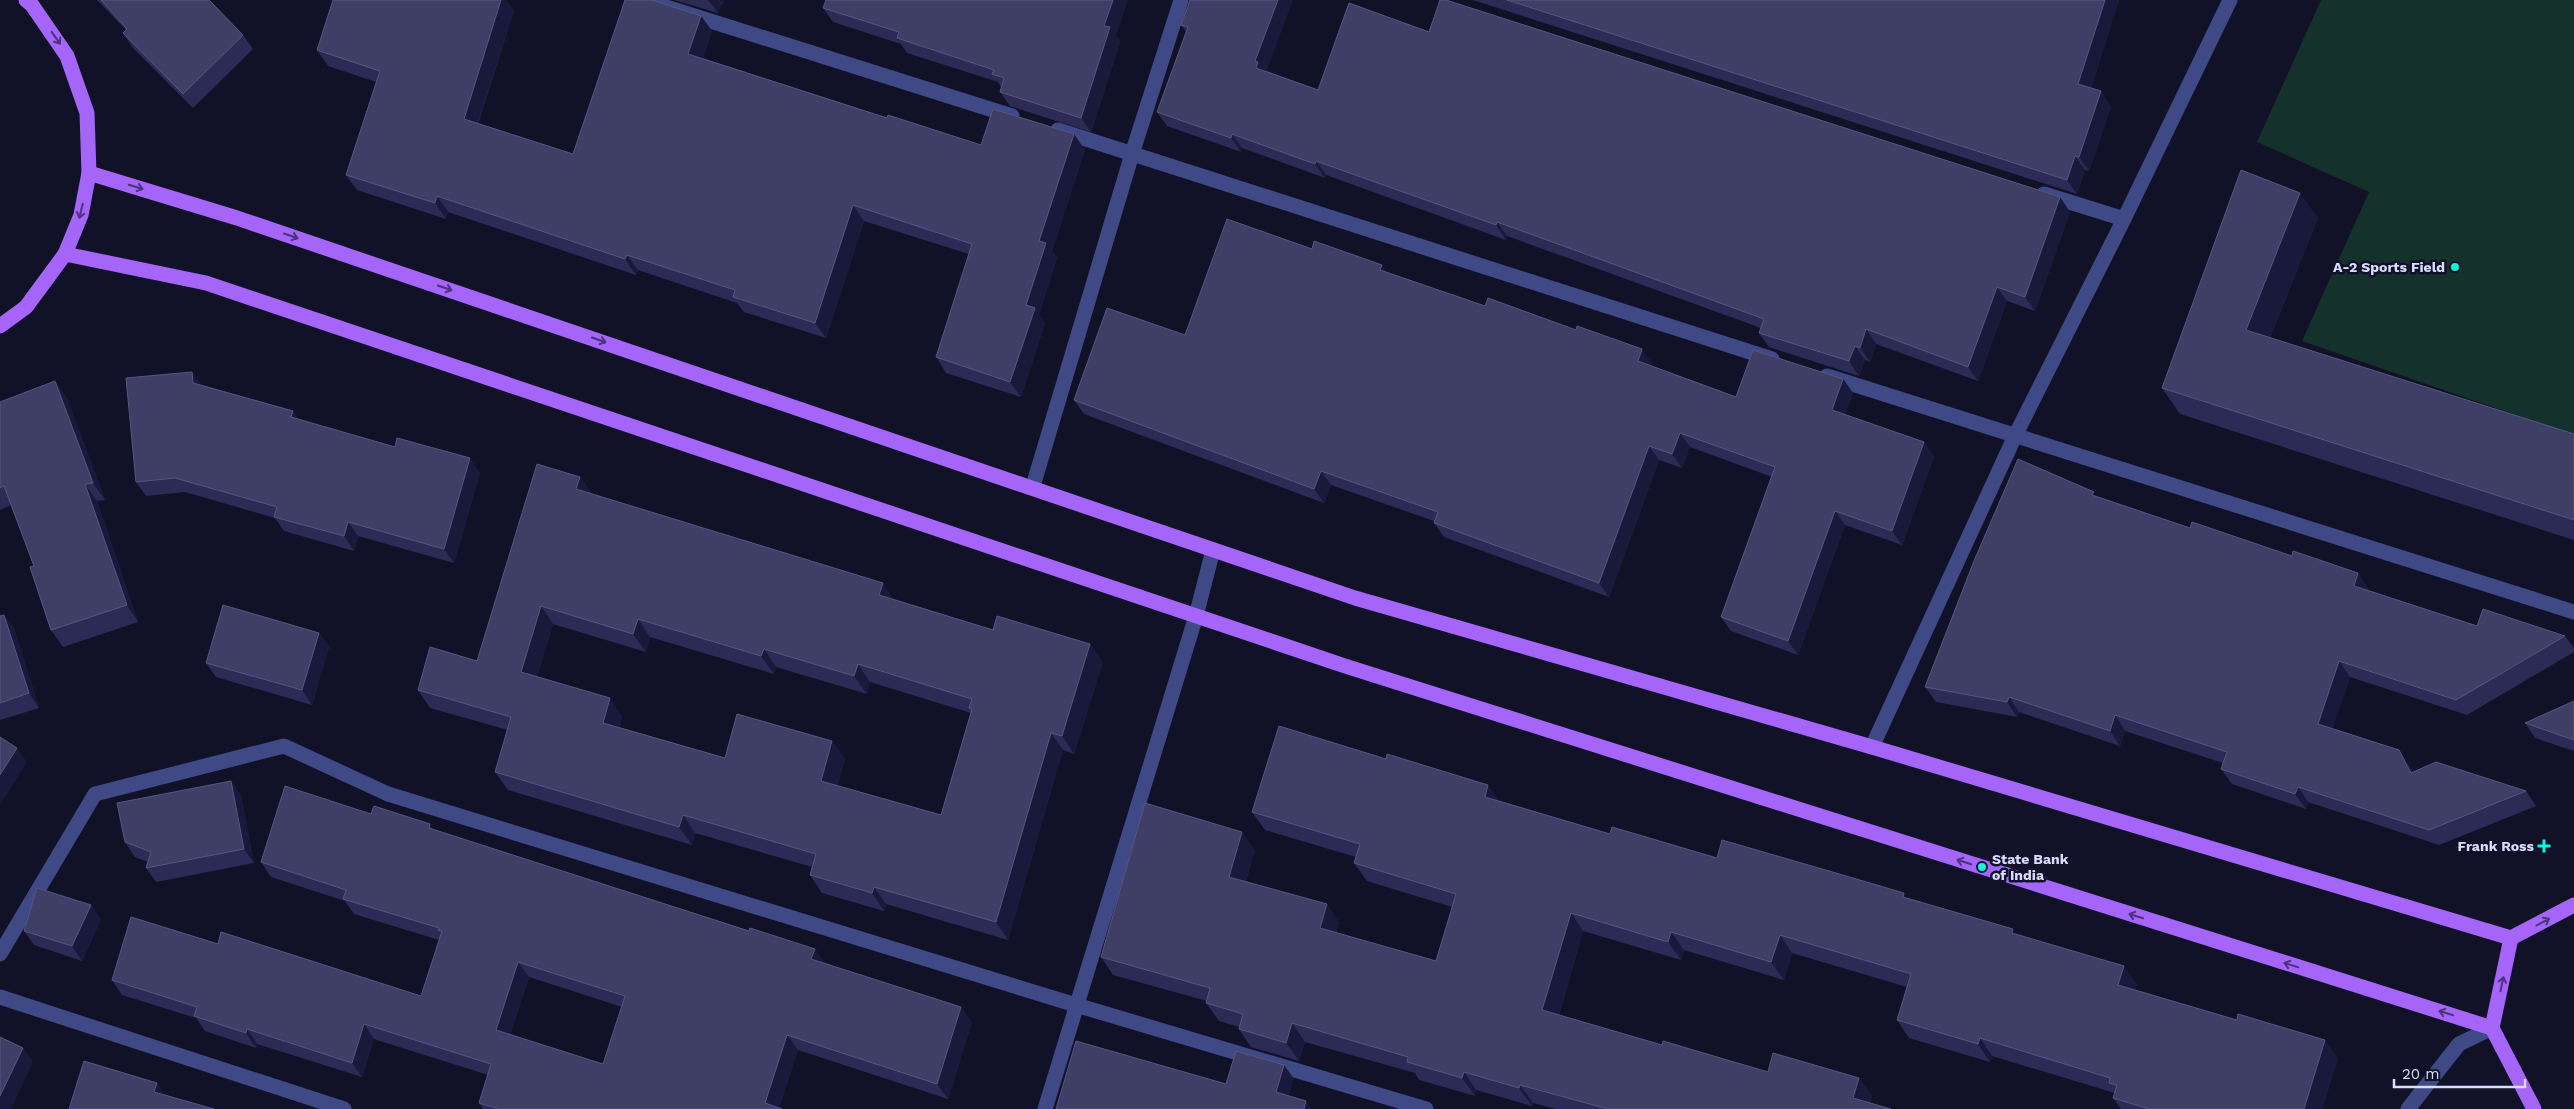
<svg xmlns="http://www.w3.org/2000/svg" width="2574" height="1109" font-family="'Work Sans',sans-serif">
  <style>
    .green { fill: #14322b }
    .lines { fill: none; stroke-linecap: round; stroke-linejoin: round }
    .minor { stroke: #3e4985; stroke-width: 15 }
    .major { stroke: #a565f9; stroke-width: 15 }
    .wall { fill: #2b2b55; fill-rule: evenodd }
    .shaded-wall { fill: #19193b }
    .building { fill: #3e3e67; stroke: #56577f; fill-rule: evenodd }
    .oneway { stroke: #4c337c }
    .poi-dot { fill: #0ef5e0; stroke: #111228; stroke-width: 2 }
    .labels { text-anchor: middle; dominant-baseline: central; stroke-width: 5; stroke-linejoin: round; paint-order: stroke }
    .poi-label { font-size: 14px; font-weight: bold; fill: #d9dcfe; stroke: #111228; text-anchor: end }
  </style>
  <rect width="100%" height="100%" fill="#111228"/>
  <path class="green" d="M 2321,0 L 2574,0 L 2574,435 L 2302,341 L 2369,192 L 2257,142 Z"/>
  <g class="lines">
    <g class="minor">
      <path d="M 644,0 L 1012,116"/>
      <path d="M 1058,130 L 1772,359"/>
      <path d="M 2044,194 L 2124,219"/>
      <path d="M 1827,376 L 2574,612"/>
      <path d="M 1033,486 L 1132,154 L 1181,0"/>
      <path d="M 1872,747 L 2015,436 L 2124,219 L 2230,0"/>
      <path d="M 0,954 L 95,794 L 284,746 L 388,794 L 1076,1005 L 1426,1109"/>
      <path d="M 0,997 L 344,1109"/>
      <path d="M 1045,1109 L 1196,616 L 1213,550"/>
      <path d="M 2408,1109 L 2459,1044 L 2492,1028"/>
    </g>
    <g class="major">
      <path d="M 89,173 L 237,218 L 1355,598 L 1872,747 L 2511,938 L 2574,905"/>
      <path d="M 65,254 L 206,283 L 1345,666 L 2492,1028"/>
      <path d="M 0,326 L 26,307 L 65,254 L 81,215 L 89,173 L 87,113 L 67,56 L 32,5 L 26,0"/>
      <path d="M 2511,938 L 2492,1028 L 2534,1109"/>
    </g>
  </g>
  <g class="wall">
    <path d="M 97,0 L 209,0 L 243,35 L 253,49 L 193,108 L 133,48 L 123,33 L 126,30 Z"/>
    <path d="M 333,0 L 506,0 L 514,11 L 478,124 L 573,154 L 701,16 L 712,31 L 703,58 L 887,118 L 981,145 L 1085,150 L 1052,251 L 1057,258 L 1039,314 L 1045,323 L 1021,397 L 946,373 L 936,357 L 969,254 L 864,221 L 826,338 L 744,312 L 737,303 L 638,270 L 636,275 L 448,212 L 446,219 L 357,190 L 346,175 L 376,82 L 328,66 L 317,50 Z"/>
    <path d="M 674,0 L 724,0 L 723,5 L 721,4 L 718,13 Z"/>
    <path d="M 1190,0 L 1267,71 L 1318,90 L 1429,32 L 2070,212 L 2035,311 L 2007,301 L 1978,381 L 1876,344 L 1870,362 L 1865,360 L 1859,376 L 1769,347 L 1759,333 L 1761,328 L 1579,262 L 1507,236 L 1506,240 L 1326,175 L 1325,178 L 1242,148 L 1241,152 L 1167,126 L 1157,112 L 1186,32 L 1181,25 Z"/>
    <path d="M 1473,0 L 2119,0 L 2091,88 L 2111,106 L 2089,171 L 2085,170 L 2077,194 Z"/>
    <path d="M 823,8 L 1116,36 L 1120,42 L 1091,132 L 1010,106 L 1000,92 L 1001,87 L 998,82 L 907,53 L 901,44 L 833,22 Z"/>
    <path d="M 2318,218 L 2270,338 L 2574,434 L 2574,540 L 2180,414 L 2162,388 Z"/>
    <path d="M 1312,249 L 1386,272 L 1485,306 L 1652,363 L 1651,366 L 1736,397 L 1843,379 L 1853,393 L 1845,415 L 1924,442 L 1934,457 L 1902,545 L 1845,525 L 1798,655 L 1731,631 L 1721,617 L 1772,477 L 1690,447 L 1682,468 L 1659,460 L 1609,597 L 1444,537 L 1434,523 L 1434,521 L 1331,485 L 1324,503 L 1084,414 L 1074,400 L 1185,335 Z"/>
    <path d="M 202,385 L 293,411 L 298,419 L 480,473 L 454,563 L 358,536 L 354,551 L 284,531 L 275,518 L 185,492 L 146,496 L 136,482 Z"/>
    <path d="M 67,398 L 105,500 L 97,501 L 138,622 L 63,647 L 51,630 L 34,566 L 11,505 L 0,510 L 0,402 Z"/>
    <path d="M 580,477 L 592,494 L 894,599 L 993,630 L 1103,662 L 1074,754 L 1063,750 L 1008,940 L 886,904 L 884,911 L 822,893 L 810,875 L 812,867 L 695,833 L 692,845 L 508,790 L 495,772 L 508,730 L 430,708 L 418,690 L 477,661 ZM 553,624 L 646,652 L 650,637 L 774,674 L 776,667 L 867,694 L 870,682 L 971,713 L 941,815 L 837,786 L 845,759 L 832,741 L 725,758 L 619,727 L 622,716 L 537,677 Z"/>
    <path d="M 2097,497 L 2190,528 L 2358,573 L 2368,588 L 2368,590 L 2477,626 L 2565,636 L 2574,648 L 2574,652 L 2467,715 L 2350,677 L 2332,729 L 2409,765 L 2413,772 L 2526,791 L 2536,806 L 2439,845 L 2308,802 L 2306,809 L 2232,784 L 2221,769 L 2223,763 L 2125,731 L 2120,746 L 2019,712 L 2017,717 L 1936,702 L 1925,687 Z"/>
    <path d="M 4,615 L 14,629 L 39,708 L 0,720 L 0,616 Z"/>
    <path d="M 319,633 L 329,647 L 312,705 L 216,677 L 206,663 Z"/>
    <path d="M 2574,701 L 2574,751 L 2535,738 L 2525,723 Z"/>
    <path d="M 1386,759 L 1500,801 L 1610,834 L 1717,858 L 1907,898 L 2016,934 L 2137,984 L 2135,990 L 2338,1058 L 2322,1109 L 2121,1109 L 2113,1098 L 2115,1093 L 1992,1056 L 1990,1062 L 1909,1038 L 1897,1020 L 1907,987 L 1792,953 L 1784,980 L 1684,950 L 1681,960 L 1583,931 L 1559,1015 L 1662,1045 L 1768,1072 L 1859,1078 L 1872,1096 L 1870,1103 L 1891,1109 L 1556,1109 L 1533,1103 L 1532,1106 L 1476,1090 L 1475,1096 L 1419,1080 L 1415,1073 L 1305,1042 L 1299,1061 L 1251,1047 L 1239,1029 L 1239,1027 L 1219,1021 L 1206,1003 L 1207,1001 L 1113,975 L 1101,957 L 1255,850 L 1246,881 L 1339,922 L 1336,933 L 1436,961 L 1452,907 L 1367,881 L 1354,863 L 1356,857 L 1265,830 L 1252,812 Z"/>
    <path d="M 231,781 L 241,796 L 254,863 L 156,882 L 146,868 L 148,862 L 135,857 L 125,842 Z"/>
    <path d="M 371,814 L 435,830 L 749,931 L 815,949 L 825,964 L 972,1022 L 948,1099 L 798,1050 L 779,1107 L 783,1109 L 483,1109 L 479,1103 L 488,1075 L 374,1039 L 362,1077 L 257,1044 L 256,1048 L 205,1031 L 196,1018 L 122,995 L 112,980 L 218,944 L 421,996 L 439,940 L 354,914 L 345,901 L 271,877 L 261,862 ZM 529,977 L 622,1007 L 603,1064 L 510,1035 Z"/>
    <path d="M 101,919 L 82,961 L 34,945 L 24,931 Z"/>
  </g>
  <g class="shaded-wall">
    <path d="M 501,0 L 506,0 L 514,11 L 474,134 L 464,119 Z"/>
    <path d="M 708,0 L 718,0 L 721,4 L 718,13 Z"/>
    <path d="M 719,0 L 724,0 L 723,5 Z"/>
    <path d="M 1113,0 L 1128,0 L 1116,36 L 1120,42 L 1091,132 L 1081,118 L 1104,26 Z"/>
    <path d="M 1278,0 L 1293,0 L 1266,73 L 1256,68 L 1255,61 Z"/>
    <path d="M 2105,0 L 2119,0 L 2088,98 L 2078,84 Z"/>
    <path d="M 701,16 L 712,31 L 699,69 L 688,54 Z"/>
    <path d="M 2101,91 L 2111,106 L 2089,171 L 2079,157 Z"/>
    <path d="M 1074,134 L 1085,150 L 1052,251 L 1057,258 L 1039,314 L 1045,323 L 1021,397 L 1010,382 L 1039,241 Z"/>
    <path d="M 1232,134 L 1242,148 L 1241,152 L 1231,138 Z"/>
    <path d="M 2075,156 L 2085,170 L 2077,194 L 2067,180 Z"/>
    <path d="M 1316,161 L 1326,175 L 1325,178 L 1315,164 Z"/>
    <path d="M 2300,193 L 2318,218 L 2263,355 L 2246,330 Z"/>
    <path d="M 437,196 L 448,212 L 446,219 L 435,203 Z"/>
    <path d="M 2060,197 L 2070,212 L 2035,311 L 2025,297 Z"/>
    <path d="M 853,205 L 864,221 L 826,338 L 815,323 Z"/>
    <path d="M 1497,222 L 1507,236 L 1506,240 L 1496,225 Z"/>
    <path d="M 627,255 L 638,270 L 636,275 L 625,259 Z"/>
    <path d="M 1382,265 L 1392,280 L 1380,270 Z"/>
    <path d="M 1997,287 L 2007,301 L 1978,381 L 1968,367 Z"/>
    <path d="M 1866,329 L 1876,344 L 1870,362 L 1860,348 Z"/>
    <path d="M 1855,346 L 1865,360 L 1859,376 L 1849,361 Z"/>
    <path d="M 1642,349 L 1652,363 L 1648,375 L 1638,361 Z"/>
    <path d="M 192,372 L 202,386 L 193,383 Z"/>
    <path d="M 1843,379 L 1853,393 L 1842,424 L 1832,410 Z"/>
    <path d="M 55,381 L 67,398 L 105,500 L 93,483 Z"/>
    <path d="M 293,411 L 303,425 L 291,417 Z"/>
    <path d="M 1680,433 L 1690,447 L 1682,468 L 1672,454 Z"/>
    <path d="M 1924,442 L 1934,457 L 1902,545 L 1892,531 Z"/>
    <path d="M 1649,446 L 1659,460 L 1609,597 L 1599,583 Z"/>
    <path d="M 470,458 L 480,473 L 454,563 L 444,549 Z"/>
    <path d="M 1321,471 L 1331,485 L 1324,503 L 1314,489 Z"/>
    <path d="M 580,477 L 592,494 L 576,489 Z"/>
    <path d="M 85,484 L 97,501 L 138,622 L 127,605 Z"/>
    <path d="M 1835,511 L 1845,525 L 1798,655 L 1788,641 Z"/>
    <path d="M 348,522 L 358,536 L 354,551 L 344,536 Z"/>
    <path d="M 2358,573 L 2368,588 L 2364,601 L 2354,586 Z"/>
    <path d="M 883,583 L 895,601 L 879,595 Z"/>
    <path d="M 541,606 L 553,624 L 533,690 L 521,672 Z"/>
    <path d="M 4,615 L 14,629 L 39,708 L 29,693 Z"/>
    <path d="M 638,619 L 650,637 L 646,652 L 633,634 Z"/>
    <path d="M 319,633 L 329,647 L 312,705 L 302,690 Z"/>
    <path d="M 1090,644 L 1103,662 L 1074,754 L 1062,736 Z"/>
    <path d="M 764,649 L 776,667 L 774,674 L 761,656 Z"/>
    <path d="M 2339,661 L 2350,677 L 2329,739 L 2318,724 Z"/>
    <path d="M 858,664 L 870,682 L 867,694 L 854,676 Z"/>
    <path d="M 2009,697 L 2019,712 L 2017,717 L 2007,702 Z"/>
    <path d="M 610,698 L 622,716 L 615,740 L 603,723 Z"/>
    <path d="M 2115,715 L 2125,731 L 2120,746 L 2110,731 Z"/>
    <path d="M 1051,733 L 1063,750 L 1008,940 L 996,922 Z"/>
    <path d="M 832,741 L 845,759 L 833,799 L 821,781 Z"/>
    <path d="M 17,748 L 27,762 L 0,805 L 0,775 Z"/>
    <path d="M 2399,750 L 2409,765 L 2421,788 L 2411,773 Z"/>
    <path d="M 231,781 L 241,796 L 254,863 L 244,849 Z"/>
    <path d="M 1488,785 L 1501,803 L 1485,797 Z"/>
    <path d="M 2298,787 L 2308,802 L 2306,809 L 2295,794 Z"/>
    <path d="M 683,815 L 695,833 L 692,845 L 679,827 Z"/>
    <path d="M 430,824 L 441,839 L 429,828 Z"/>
    <path d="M 1242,832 L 1255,850 L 1242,895 L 1229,877 Z"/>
    <path d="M 874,887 L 886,904 L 884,911 L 872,893 Z"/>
    <path d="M 1327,904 L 1339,922 L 1332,946 L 1320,928 Z"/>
    <path d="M 91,905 L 101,919 L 82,961 L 72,946 Z"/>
    <path d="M 1571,913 L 1583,931 L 1555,1028 L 1542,1010 Z"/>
    <path d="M 1671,932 L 1684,950 L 1681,960 L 1668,942 Z"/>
    <path d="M 1780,935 L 1792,953 L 1784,980 L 1771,962 Z"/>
    <path d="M 815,949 L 825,964 L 811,959 Z"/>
    <path d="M 518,962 L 529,977 L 507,1045 L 496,1030 Z"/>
    <path d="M 2124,966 L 2137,984 L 2131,1003 L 2118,985 Z"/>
    <path d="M 961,1007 L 972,1022 L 948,1099 L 937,1084 Z"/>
    <path d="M 1292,1023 L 1305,1042 L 1299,1061 L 1286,1043 Z"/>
    <path d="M 364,1024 L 374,1039 L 362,1077 L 352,1063 Z"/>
    <path d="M 247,1029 L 257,1044 L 256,1048 L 246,1033 Z"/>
    <path d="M 787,1035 L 798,1050 L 779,1109 L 765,1103 Z"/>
    <path d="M 1980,1038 L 1992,1056 L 1990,1062 L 1978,1044 Z"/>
    <path d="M 2325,1040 L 2338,1058 L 2322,1109 L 2304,1109 Z"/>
    <path d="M 23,1048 L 33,1062 L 11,1109 L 0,1109 L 0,1096 Z"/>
    <path d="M 1284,1065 L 1294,1079 L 1286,1107 L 1276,1092 Z"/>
    <path d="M 1464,1072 L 1476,1090 L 1475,1096 L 1462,1078 Z"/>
    <path d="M 1859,1078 L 1872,1096 L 1868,1109 L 1853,1098 Z"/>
    <path d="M 157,1083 L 170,1101 L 154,1092 Z"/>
    <path d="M 1520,1085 L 1533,1103 L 1532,1106 L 1519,1088 Z"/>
    <path d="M 1306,1101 L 1312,1109 L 1304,1109 Z"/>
  </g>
  <g class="building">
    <path d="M 101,0 L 209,0 L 243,35 L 183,94 L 123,33 L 127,29 Z"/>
    <path d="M 333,0 L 501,0 L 464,119 L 573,154 L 625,0 L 652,0 L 701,16 L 688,54 L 887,118 L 888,115 L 981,145 L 993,109 L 1074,134 L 1039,241 L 1046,243 L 1026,305 L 1035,308 L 1010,382 L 936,357 L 972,244 L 853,205 L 815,323 L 733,297 L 735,290 L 627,255 L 625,259 L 437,196 L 435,203 L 346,175 L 380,71 L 317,50 Z"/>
    <path d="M 826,0 L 1113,0 L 1104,26 L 1110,27 L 1081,118 L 1000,92 L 1004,78 L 992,74 L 994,70 L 897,38 L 899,32 L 823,8 Z"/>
    <path d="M 1190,0 L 1278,0 L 1255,61 L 1258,62 L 1256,68 L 1318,90 L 1349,3 L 1429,32 L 1440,0 L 1446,0 L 2060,197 L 2025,297 L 1997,287 L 1968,367 L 1866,329 L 1860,348 L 1855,346 L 1849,361 L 1759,333 L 1764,319 L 1569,248 L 1497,222 L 1496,225 L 1316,161 L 1315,164 L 1232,134 L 1231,138 L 1157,112 L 1188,27 L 1181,25 Z"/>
    <path d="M 1507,0 L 2105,0 L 2078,84 L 2101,91 L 2079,157 L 2075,156 L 2067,180 Z"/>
    <path d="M 2241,170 L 2300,193 L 2246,330 L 2574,434 L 2574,520 L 2162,388 Z"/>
    <path d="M 1227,219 L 1312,249 L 1314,241 L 1382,265 L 1380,270 L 1485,306 L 1488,298 L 1576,330 L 1577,326 L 1642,349 L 1638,361 L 1736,397 L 1753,350 L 1843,379 L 1832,410 L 1924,442 L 1892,531 L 1835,511 L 1788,641 L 1721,617 L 1775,467 L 1680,433 L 1672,454 L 1649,446 L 1599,583 L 1434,523 L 1438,512 L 1321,471 L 1314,489 L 1074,400 L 1107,308 L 1185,335 Z"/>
    <path d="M 192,372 L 193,383 L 293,411 L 291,417 L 395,447 L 397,438 L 470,458 L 444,549 L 348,522 L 344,536 L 274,517 L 277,507 L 175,478 L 136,482 L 126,378 Z"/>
    <path d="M 55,381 L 93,483 L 85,484 L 127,605 L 51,630 L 30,567 L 34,566 L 4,486 L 0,488 L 0,402 Z"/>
    <path d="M 2018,459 L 2094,492 L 2092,495 L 2190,528 L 2192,522 L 2292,556 L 2293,551 L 2358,573 L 2354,586 L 2477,626 L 2483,609 L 2565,636 L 2456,700 L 2339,661 L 2318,724 L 2399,750 L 2411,773 L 2436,762 L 2526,791 L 2429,830 L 2298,787 L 2295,794 L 2221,769 L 2227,752 L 2115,715 L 2110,731 L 2009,697 L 2007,702 L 1925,687 L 1974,561 Z"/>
    <path d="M 537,464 L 580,477 L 576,489 L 883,583 L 879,595 L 993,630 L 997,616 L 1090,644 L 1062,736 L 1051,733 L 996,922 L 874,887 L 872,893 L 810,875 L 816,854 L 683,815 L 679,827 L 495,772 L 511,717 L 418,690 L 430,647 L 477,661 ZM 541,606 L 633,634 L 638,619 L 761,656 L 764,649 L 854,676 L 858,664 L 972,699 L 969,708 L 972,709 L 941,815 L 821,781 L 832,741 L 737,714 L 725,758 L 603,723 L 610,698 L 521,672 Z"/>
    <path d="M 223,605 L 319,633 L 302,690 L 206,663 Z"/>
    <path d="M 4,615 L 29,693 L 0,703 L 0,616 Z"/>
    <path d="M 2574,701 L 2574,740 L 2525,723 Z"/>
    <path d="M 1279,726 L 1386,759 L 1387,754 L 1488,785 L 1485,797 L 1610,834 L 1612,827 L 1717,858 L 1722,840 L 1829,871 L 1904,893 L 1903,897 L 2013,929 L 2012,933 L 2124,966 L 2118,985 L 2237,1020 L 2238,1014 L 2325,1040 L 2304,1109 L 2149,1109 L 2113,1098 L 2117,1085 L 2109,1083 L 2110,1078 L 1980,1038 L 1978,1044 L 1897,1020 L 1911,974 L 1780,935 L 1771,962 L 1671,932 L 1668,942 L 1571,913 L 1542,1010 L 1662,1045 L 1663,1041 L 1768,1072 L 1773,1053 L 1859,1078 L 1853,1098 L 1891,1109 L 1608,1109 L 1520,1085 L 1519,1088 L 1464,1072 L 1462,1078 L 1407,1062 L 1408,1057 L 1292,1023 L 1286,1043 L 1239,1029 L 1243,1014 L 1206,1003 L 1210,988 L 1101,957 L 1145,803 L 1242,832 L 1229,877 L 1327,904 L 1320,928 L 1436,961 L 1456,894 L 1354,863 L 1360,844 L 1252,812 Z"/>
    <path d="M 0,737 L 17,748 L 0,775 Z"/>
    <path d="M 231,781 L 244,849 L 146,868 L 151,852 L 125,842 L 117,803 Z"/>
    <path d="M 285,786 L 371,814 L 374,806 L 430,824 L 429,828 L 749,931 L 750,928 L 815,949 L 811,959 L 961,1007 L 937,1084 L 787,1035 L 765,1103 L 782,1109 L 499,1109 L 479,1103 L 491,1064 L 364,1024 L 352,1063 L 247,1029 L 246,1033 L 194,1016 L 197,1007 L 112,980 L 131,917 L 218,944 L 221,932 L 421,996 L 442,931 L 438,930 L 439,928 L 343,899 L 346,890 L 261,862 ZM 518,962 L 625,996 L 603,1064 L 496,1030 Z"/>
    <path d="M 37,888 L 91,905 L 72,946 L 24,931 Z"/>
    <path d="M 0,1037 L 23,1048 L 0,1096 Z"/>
    <path d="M 1076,1041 L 1226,1084 L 1236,1051 L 1284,1065 L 1276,1092 L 1306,1101 L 1304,1109 L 1056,1109 Z"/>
    <path d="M 84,1061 L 157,1083 L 154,1092 L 214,1109 L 69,1109 Z"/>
  </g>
  <defs><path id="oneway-shaft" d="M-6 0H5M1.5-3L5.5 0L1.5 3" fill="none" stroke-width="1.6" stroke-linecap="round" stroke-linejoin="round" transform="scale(1.25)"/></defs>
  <g class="oneway">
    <use href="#oneway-shaft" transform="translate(56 38) rotate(55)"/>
    <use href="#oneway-shaft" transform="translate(136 187) rotate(17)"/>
    <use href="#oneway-shaft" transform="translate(81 211) rotate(104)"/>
    <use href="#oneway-shaft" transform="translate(291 236) rotate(19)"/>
    <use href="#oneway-shaft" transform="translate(445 288) rotate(19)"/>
    <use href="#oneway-shaft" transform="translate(599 340) rotate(19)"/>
    <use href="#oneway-shaft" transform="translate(1964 862) rotate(-162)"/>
    <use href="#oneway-shaft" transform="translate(2136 916) rotate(-163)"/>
    <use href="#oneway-shaft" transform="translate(2543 922) rotate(-28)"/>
    <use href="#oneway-shaft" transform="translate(2291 965) rotate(-163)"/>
    <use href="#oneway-shaft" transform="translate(2502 984) rotate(-78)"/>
    <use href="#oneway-shaft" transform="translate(2446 1013) rotate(-163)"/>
  </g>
  <g class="poi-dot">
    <circle cx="2455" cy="267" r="5"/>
    <path d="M2541.5 838.5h5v5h5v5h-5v5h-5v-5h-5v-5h5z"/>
    <circle cx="1982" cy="867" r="5"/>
  </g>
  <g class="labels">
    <g class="poi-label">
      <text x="2445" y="267">A-2 Sports Field</text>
      <text x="2534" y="846">Frank Ross</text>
      <text x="1992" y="859" text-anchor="start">State Bank<tspan x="1992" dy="16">of India</tspan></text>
    </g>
  </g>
  <path d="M2394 1079v8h131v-8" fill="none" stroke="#d9dcfe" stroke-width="2.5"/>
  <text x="2402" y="1079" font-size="15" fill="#d9dcfe" stroke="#111228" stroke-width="4" paint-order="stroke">20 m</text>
</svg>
